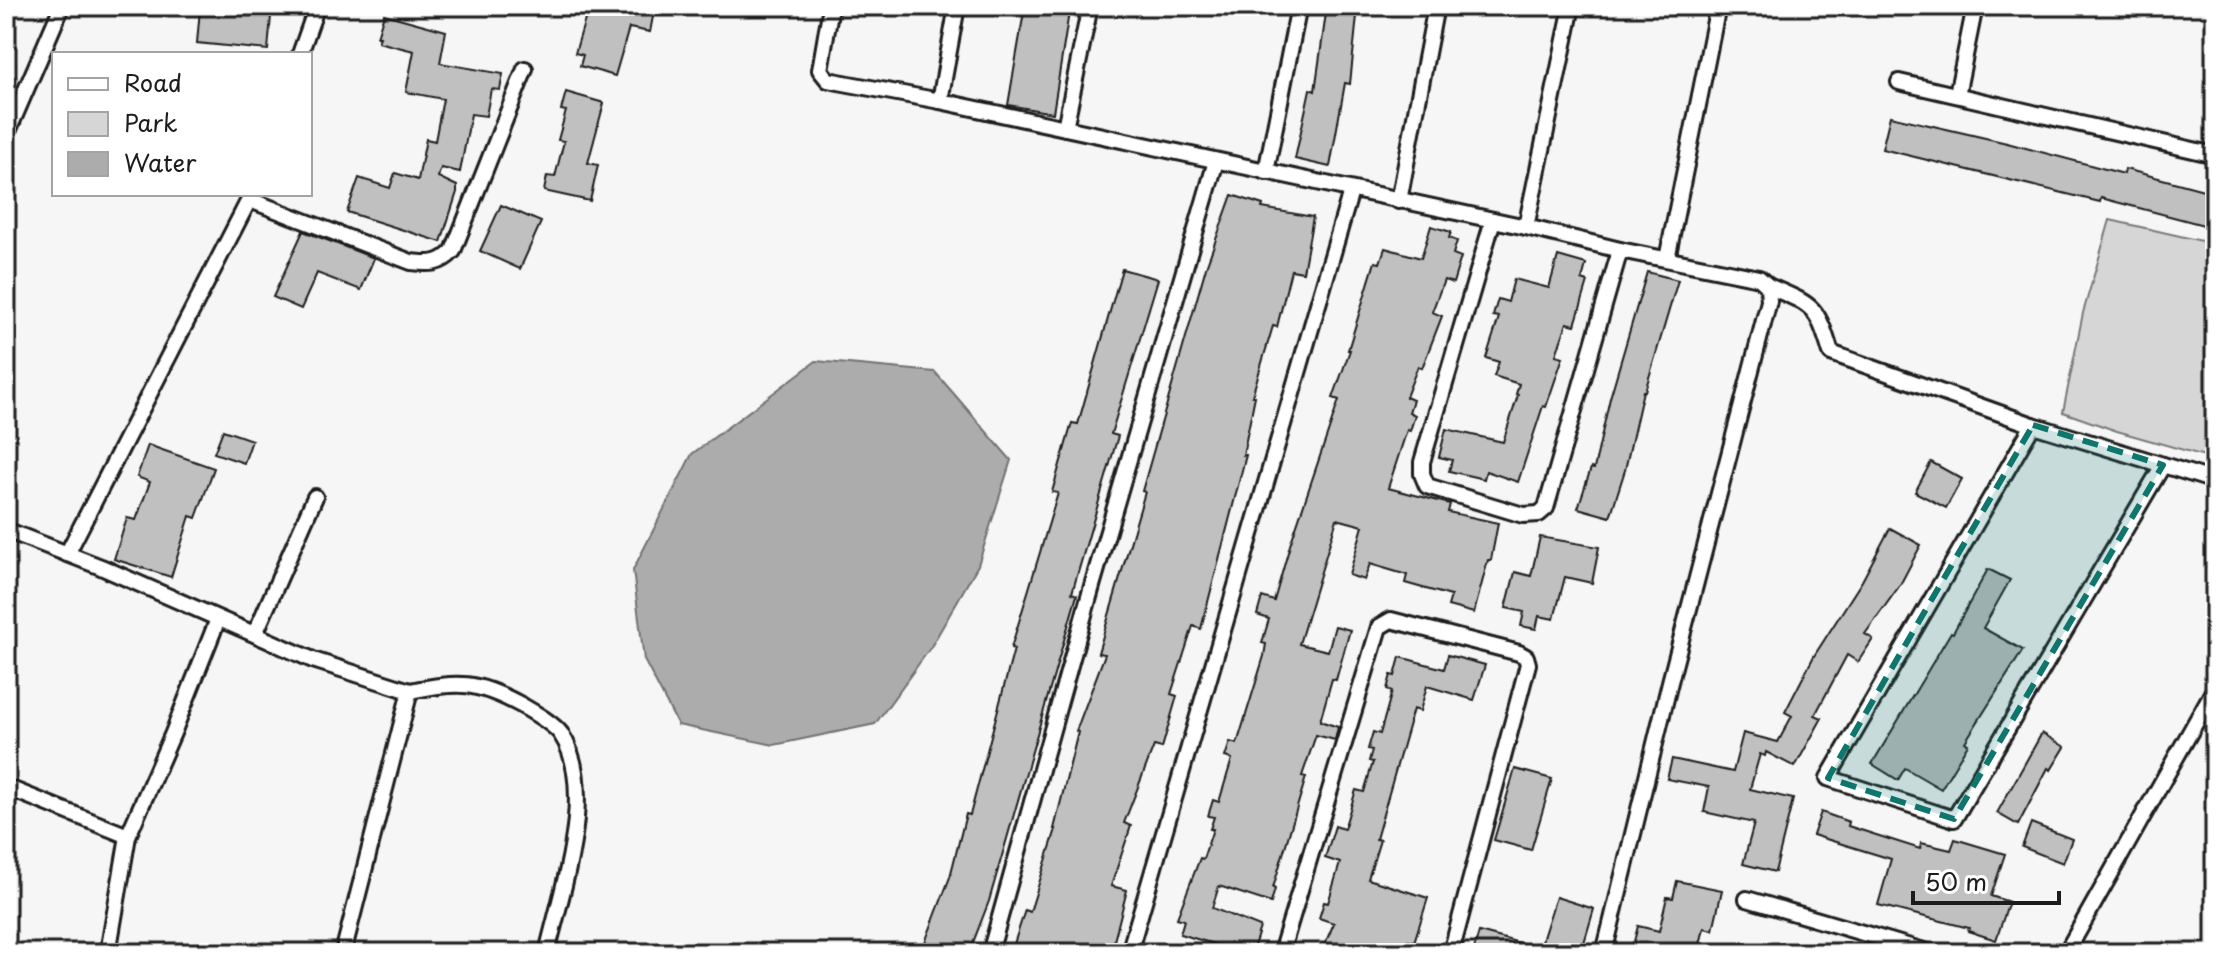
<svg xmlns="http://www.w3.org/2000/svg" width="2221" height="959" font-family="'Playpen Sans',sans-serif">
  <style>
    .green { fill: #d6d6d6; stroke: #797979; stroke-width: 2 }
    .water { fill: #acacac; stroke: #727272; stroke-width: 2 }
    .building { fill: #c0c0c0; stroke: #1c1c1c; stroke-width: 2 }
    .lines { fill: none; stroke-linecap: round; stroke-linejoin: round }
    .minor-casing { stroke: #1c1c1c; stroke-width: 20 }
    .minor { stroke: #fff; stroke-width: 14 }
    .marked { fill: #0f766e; fill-opacity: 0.2; stroke: #0f766e; stroke-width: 6; stroke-dasharray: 16 10; stroke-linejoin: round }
  </style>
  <rect width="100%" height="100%" fill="#f6f6f6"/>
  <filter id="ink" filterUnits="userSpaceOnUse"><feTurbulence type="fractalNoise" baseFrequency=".0125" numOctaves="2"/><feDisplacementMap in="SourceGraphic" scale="16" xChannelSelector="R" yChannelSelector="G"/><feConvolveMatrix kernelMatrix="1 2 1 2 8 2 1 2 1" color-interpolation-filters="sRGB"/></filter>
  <g filter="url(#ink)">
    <path class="green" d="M 2110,220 L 2215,244 L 2215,459 L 2117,431 L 2063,412 L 2083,313 Z"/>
    <path class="water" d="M 816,361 L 935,372 L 1011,460 L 978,565 L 931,647 L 875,724 L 774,745 L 678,725 L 644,660 L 633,570 L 692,454 Z"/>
    <g class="building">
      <path d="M 589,6 L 655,6 L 650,32 L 629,28 L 615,76 L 580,66 L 583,55 L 575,53 Z"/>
      <path d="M 1025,6 L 1070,6 L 1053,113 L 1008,105 Z"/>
      <path d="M 1327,6 L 1358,6 L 1350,84 L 1345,83 L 1330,167 L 1295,159 L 1310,89 L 1315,91 Z"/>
      <path d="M 200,9 L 271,16 L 268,50 L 197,43 Z"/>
      <path d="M 384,14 L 446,31 L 440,63 L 503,74 L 500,90 L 491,89 L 486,116 L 471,114 L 460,172 L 441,168 L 438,177 L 457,186 L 457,192 L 441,242 L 347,212 L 359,178 L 390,188 L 395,173 L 418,180 L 426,139 L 435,141 L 443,99 L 406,92 L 414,51 L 378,42 L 380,37 L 377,37 Z"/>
      <path d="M 566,92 L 604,103 L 588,163 L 598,165 L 590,201 L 544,191 L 547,176 L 555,177 L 564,141 L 558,140 L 566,111 L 561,110 Z"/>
      <path d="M 1890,116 L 2007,143 L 2124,174 L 2125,169 L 2215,193 L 2215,228 L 2101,198 L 2100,202 L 1882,149 Z"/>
      <path d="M 1232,195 L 1263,205 L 1262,208 L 1313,217 L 1303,272 L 1291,270 L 1277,327 L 1273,326 L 1252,396 L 1255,396 L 1243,455 L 1246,455 L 1201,629 L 1193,626 L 1171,694 L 1177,696 L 1162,748 L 1154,746 L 1124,823 L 1131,826 L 1111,886 L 1127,890 L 1111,953 L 1011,953 L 1025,910 L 1030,912 L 1056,829 L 1054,829 L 1078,732 L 1076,731 L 1105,654 L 1098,653 L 1145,492 L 1142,491 L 1206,267 Z"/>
      <path d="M 501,205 L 541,222 L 520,269 L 480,251 Z"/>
      <path d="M 1431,226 L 1451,232 L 1449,238 L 1457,241 L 1453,254 L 1461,257 L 1453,283 L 1444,280 L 1432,312 L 1442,316 L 1422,368 L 1418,366 L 1406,397 L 1413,400 L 1409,412 L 1415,415 L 1410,431 L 1407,430 L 1388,488 L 1450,504 L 1448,512 L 1498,523 L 1491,560 L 1488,560 L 1474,613 L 1448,606 L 1451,596 L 1405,583 L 1407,575 L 1370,564 L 1364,580 L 1349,575 L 1363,526 L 1337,519 L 1299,644 L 1328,651 L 1335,626 L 1350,630 L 1336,680 L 1332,679 L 1320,721 L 1338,727 L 1335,740 L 1316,735 L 1302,776 L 1306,777 L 1273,888 L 1275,889 L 1271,903 L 1219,886 L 1212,908 L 1260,927 L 1252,953 L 1215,953 L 1217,945 L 1180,934 L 1184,920 L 1177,918 L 1200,858 L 1203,859 L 1213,829 L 1210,829 L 1214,817 L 1208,816 L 1213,800 L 1219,802 L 1232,759 L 1225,757 L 1230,742 L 1237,744 L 1264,656 L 1266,644 L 1262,643 L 1269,619 L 1257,615 L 1262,597 L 1274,601 L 1290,545 L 1339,400 L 1333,398 L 1350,350 L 1348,350 L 1375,262 L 1380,263 L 1385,248 L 1421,258 Z"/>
      <path d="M 303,231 L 374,258 L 361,290 L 317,273 L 301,309 L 273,297 Z"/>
      <path d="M 1558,256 L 1586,264 L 1582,280 L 1588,282 L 1575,325 L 1567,323 L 1556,355 L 1563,357 L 1546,407 L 1543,406 L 1518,482 L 1486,471 L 1484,479 L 1449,471 L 1452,460 L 1439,457 L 1446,429 L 1503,442 L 1518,395 L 1516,394 L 1519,384 L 1494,376 L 1499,362 L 1486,358 L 1499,317 L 1493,316 L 1498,299 L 1508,302 L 1514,279 L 1549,288 Z"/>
      <path d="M 1122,269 L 1158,279 L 1111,434 L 1118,436 L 1072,593 L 1077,595 L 989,901 L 969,953 L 921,953 L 950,877 L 966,814 L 970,815 L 1014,649 L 1011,648 L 1058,493 L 1052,492 L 1072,423 L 1078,424 Z"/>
      <path d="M 1647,272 L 1678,280 L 1645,391 L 1643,391 L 1625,470 L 1610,517 L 1578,508 L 1591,468 L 1594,469 L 1610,398 Z"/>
      <path d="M 223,430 L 252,440 L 244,463 L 214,453 Z"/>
      <path d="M 148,445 L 214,468 L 196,518 L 190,516 L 171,577 L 114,559 L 127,518 L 136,520 L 150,482 L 137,477 Z"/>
      <path d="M 1931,462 L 1962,479 L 1946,508 L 1915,492 Z"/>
      <path d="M 1890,528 L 1921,545 L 1900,585 L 1865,634 L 1873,639 L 1858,662 L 1847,655 L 1815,715 L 1822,718 L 1795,767 L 1766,752 L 1765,756 L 1760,754 L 1750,789 L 1793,799 L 1775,872 L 1743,864 L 1754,823 L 1704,812 L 1709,787 L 1667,779 L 1672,759 L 1733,772 L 1743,733 L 1778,742 L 1792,716 L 1785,712 L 1814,656 L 1862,581 Z"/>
      <path d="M 1540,537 L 1599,547 L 1592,583 L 1565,577 L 1554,619 L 1539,616 L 1536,629 L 1521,626 L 1524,612 L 1506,608 L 1515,572 L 1531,576 Z"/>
      <path d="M 1988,569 L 2010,580 L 1983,628 L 2023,650 L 1965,742 L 1968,744 L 1941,789 L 1905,768 L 1898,780 L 1872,764 L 1951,632 L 1953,633 Z"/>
      <path d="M 1448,655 L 1485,665 L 1474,700 L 1427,686 L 1420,711 L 1413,709 L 1376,839 L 1380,840 L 1368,879 L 1428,898 L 1414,942 L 1408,941 L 1404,953 L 1321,953 L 1334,923 L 1319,918 L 1324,902 L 1328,903 L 1340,863 L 1325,858 L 1335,826 L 1344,829 L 1356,790 L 1364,792 L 1373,762 L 1369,761 L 1372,750 L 1368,749 L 1373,732 L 1380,734 L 1392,691 L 1387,689 L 1391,675 L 1395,676 L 1400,657 L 1444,669 Z"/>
      <path d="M 2042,733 L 2065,747 L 2051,770 L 2048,768 L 2018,825 L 1997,813 Z"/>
      <path d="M 1515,769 L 1552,779 L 1531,850 L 1494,840 Z"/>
      <path d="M 1821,812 L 1849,822 L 1848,826 L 1920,849 L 1921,843 L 1951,850 L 1955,839 L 2005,854 L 1991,896 L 2009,902 L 1996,940 L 1968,931 L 1969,928 L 1878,905 L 1891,859 L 1813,835 Z"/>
      <path d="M 2031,823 L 2072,839 L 2063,863 L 2022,847 Z"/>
      <path d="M 1677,881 L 1722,890 L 1713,930 L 1704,928 L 1698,953 L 1631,953 L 1638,926 L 1659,931 L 1667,897 L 1673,898 Z"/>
      <path d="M 1556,897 L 1594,909 L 1581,953 L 1571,953 L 1541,944 Z"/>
      <path d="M 1479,932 L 1539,948 L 1539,953 L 1473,953 Z"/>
    </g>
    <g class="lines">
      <defs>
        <g id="minor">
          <path d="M 831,6 L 820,70 L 828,80 L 940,101 L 1526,227 L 1620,250 L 1759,278 L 1768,286 L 1769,301 L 1670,682 L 1604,953"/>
          <path d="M 300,54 L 317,6"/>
          <path d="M 1899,82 L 2215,155"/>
          <path d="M 1957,95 L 1975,6"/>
          <path d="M 940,101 L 957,6"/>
          <path d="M 1065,128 L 1090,6"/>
          <path d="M 6,136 L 62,6"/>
          <path d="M 1266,172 L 1299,6"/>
          <path d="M 250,200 L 411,262 C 429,264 440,265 453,251 L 525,69"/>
          <path d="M 1399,201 L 1436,6"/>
          <path d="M 1493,220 L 1422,462 L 1422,474 L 1427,486 L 1523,515 L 1539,514 L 1546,508 L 1620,250"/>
          <path d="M 1526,227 L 1572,6"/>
          <path d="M 1667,259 L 1718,6"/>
          <path d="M 1768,286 C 1814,306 1816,304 1831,353 L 2033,425 L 2215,481"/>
          <path d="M 2033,425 L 1828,778 L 1954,819 L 2163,465"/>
          <path d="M 6,530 L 101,567 L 313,660 L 410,691 L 343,953"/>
          <path d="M 67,554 L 252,194"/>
          <path d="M 255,634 L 315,497"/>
          <path d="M 410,691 C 460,681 476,681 521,705 C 533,712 553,723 561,734 C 598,789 561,891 547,953"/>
          <path d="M 6,787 L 128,836"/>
          <path d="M 1747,899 L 1931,953"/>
          <path d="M 108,953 L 128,836 L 173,733 L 218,619"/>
          <path d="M 990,953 L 1092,586 L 1216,161"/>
          <path d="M 1129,953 L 1351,191"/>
          <path d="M 1281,953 L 1379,627 L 1391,620 L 1519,653 L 1526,657 L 1528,664 L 1451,953"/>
          <path d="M 2066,953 L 2215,688"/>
        </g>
      </defs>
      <use href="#minor" class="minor-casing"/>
      <use href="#minor" class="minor"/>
    </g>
  </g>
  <path class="marked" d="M 2033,425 L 2163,465 L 1954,819 L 1828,778 Z"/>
  <rect width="2221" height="959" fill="none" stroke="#fff" stroke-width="32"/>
  <rect x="16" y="16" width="2189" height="927" fill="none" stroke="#1c1c1c" stroke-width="3" filter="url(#ink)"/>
  <rect x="52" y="52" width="260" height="144" fill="#ffffff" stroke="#a4a4a4" stroke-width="2"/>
  <rect x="68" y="78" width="40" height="12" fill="#ffffff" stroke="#a4a4a4" stroke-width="2"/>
  <text x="124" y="92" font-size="24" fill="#1c1c1c">Road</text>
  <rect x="68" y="112" width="40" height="24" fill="#d6d6d6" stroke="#a4a4a4" stroke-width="2"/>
  <text x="124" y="132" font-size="24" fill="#1c1c1c">Park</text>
  <rect x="68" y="152" width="40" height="24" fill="#acacac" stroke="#a4a4a4" stroke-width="2"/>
  <text x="124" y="172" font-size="24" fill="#1c1c1c">Water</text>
  <path d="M1913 891v12h146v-12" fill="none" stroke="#1c1c1c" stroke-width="4"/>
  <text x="1925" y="891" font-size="24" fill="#1c1c1c" stroke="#ffffff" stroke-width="6" paint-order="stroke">50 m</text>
</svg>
